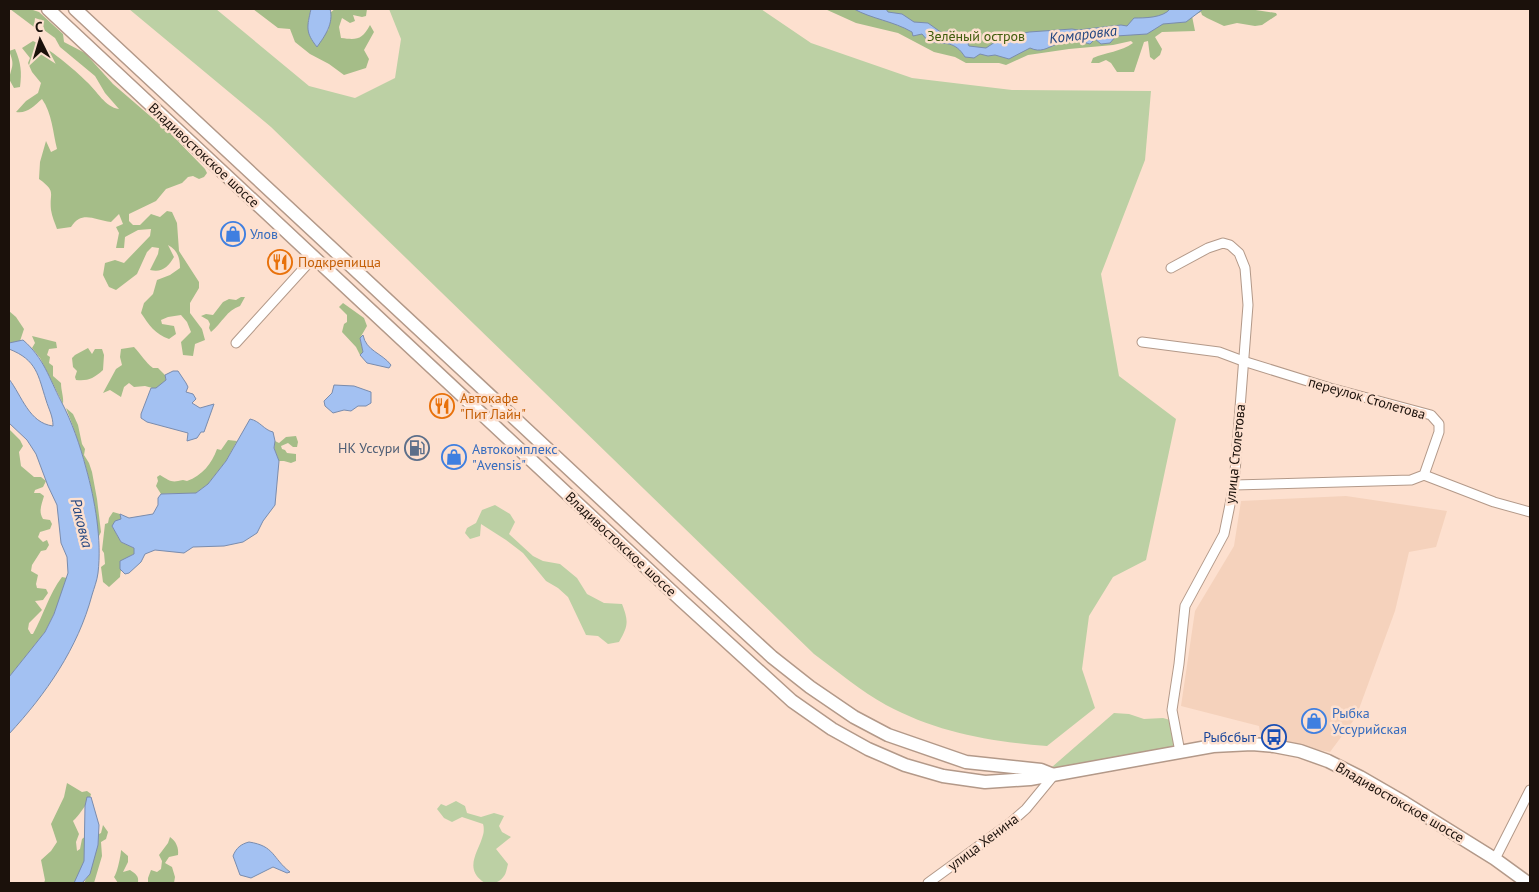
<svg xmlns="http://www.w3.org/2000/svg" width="1539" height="892" font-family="'PT Sans',sans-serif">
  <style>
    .built { fill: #f5d2bc }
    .green { fill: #bcd0a4 }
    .forest { fill: #a5bd88 }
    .water { fill: #a3c1f2; stroke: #7a8cad }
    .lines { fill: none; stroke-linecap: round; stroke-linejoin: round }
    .minor-casing { stroke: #b39989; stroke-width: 11 }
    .highway-casing { stroke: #b39989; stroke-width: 15 }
    .minor { stroke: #fff; stroke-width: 9 }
    .highway { stroke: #fff; stroke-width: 12 }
    .labels { text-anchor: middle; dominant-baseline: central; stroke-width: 5; stroke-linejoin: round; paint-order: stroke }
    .park-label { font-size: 14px; fill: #415d0d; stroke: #fde0cf }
    .street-label { font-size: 14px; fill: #1b110b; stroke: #fde0cf }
    .shop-label { font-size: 14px; fill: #366cbe; stroke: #fde0cf; text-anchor: start }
    .food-label { font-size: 14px; fill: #c56008; stroke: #fde0cf; text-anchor: start }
    .service-label { font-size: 14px; fill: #4e5e75; stroke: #fde0cf; text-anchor: end }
    .transit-label { font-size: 14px; fill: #164399; stroke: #fde0cf; text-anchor: end }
    .water-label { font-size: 15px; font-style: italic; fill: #234681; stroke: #fde0cf }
  </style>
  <rect width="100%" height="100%" fill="#fde0cf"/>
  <path class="built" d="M 1346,496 L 1447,511 L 1436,547 L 1409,552 L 1395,611 L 1356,717 L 1330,752 L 1261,739 L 1259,726 L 1181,706 L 1195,611 L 1234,546 L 1241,501 Z"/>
  <g class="green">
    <path d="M 129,9 L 216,9 L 309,86 L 355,98 L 395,78 L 401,39 L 389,9 L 761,9 L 811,43 L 912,78 L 1012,90 L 1151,91 L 1145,160 L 1101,274 L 1119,376 L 1176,419 L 1146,560 L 1113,577 L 1089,616 L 1082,669 L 1095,708 L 1047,746 C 991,742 936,732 886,705 C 861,691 838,672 814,654 L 271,127 Z"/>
    <path d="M 495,505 L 510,514 L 515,522 L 509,534 L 533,556 L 543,561 L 560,564 L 577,578 L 587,594 L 604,603 L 622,604 C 629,622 628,626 619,642 L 608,644 L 598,636 L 586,635 L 568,597 L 558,588 L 546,581 L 523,553 L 506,540 L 481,524 L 480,536 L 470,539 L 465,533 L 467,528 L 476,523 L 482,510 Z"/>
    <path d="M 1114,713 L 1129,714 L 1144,719 L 1163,718 L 1170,720 L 1175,746 L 1058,769 L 1052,767 Z"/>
    <path d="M 456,801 L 465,806 L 467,813 L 481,817 L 494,813 L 504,816 L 499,826 L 502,832 L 511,837 L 496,849 L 508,864 C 506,872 506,876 499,881 C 494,884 487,885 482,881 C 464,867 479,851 483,835 C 484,832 484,827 483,824 L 462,817 L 452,822 L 444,818 L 437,809 L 441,804 L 446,806 Z"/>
  </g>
  <g class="forest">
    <path d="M 10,9 L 30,9 L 39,12 L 63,34 L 64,42 L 85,53 L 113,84 L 171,134 L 205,169 L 207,173 L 204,177 L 199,179 L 193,176 L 188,177 L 182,183 L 166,189 L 156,201 L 129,214 L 129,221 L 133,225 L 140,225 L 151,214 L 160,217 L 167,211 L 172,212 L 177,223 L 179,251 L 199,282 L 199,288 L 190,303 L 190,313 L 202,329 L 205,340 L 195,344 L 193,356 L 183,355 L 181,342 L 191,332 L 187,322 L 181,315 L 168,317 L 161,320 L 162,324 L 174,326 L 176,334 L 169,339 C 155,334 149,325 141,313 L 144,303 L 153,294 L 157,280 L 170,275 L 180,268 C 180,257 177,250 168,245 L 174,257 C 168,267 162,273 150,270 L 158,254 L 159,248 L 152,247 L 147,252 L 137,274 L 116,290 L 109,287 L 103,275 L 105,263 L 115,260 L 124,263 L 150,236 L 151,229 L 138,230 L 125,237 L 124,248 L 116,248 L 119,233 L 116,227 L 123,224 L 119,214 L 111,222 C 94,220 82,210 71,227 L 57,229 C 55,223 52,217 51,210 C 49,192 57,192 39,179 L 40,162 L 46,141 L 51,152 L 57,149 C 53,133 52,113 42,99 C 34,106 27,114 16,112 L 26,101 L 38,93 L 41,83 L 32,72 L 28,63 L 30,58 L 22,48 L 33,41 C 49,48 74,69 87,82 C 97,91 105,107 119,109 L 105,93 L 95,76 L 60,47 L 55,38 L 44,30 L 41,20 L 35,18 L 34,27 Z"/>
    <path d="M 253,9 L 311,9 L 308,23 L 328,31 L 331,12 L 335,9 L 367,9 L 366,16 L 362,17 L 353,15 L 355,21 L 350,23 L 342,18 L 339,27 L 341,38 C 357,40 362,40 370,25 L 374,32 L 364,50 L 369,59 L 366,68 L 344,75 L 329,64 L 310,54 L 295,42 L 290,29 L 278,28 Z"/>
    <path d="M 825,9 L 1249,9 L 1276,13 L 1277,15 L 1262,25 L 1255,26 L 1237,23 L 1224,26 L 1207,18 L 1202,15 L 1201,12 L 1192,16 L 1195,31 L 1162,32 L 1155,37 L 1162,49 L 1160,55 L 1154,60 L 1150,57 L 1148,41 L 1144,42 L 1134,72 L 1117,72 L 1111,63 L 1106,60 L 1099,63 L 1091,63 L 1093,58 C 1106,52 1121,52 1133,43 L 1131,41 L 1113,45 L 1069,49 L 1028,55 L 1006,65 L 999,63 L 966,63 L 955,57 L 934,52 L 898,33 L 856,23 Z"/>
    <path d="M 15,49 C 21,63 22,72 20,87 L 14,88 L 9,79 C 12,66 15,65 9,51 Z"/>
    <path d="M 241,297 L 245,297 L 240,306 C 227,310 222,323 211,332 L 209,328 L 210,324 L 208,320 L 201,316 L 206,314 L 213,315 L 223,302 L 229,299 L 236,300 Z"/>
    <path d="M 343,303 L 364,318 L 367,326 L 360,338 L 363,352 L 360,355 L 356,347 L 342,332 L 344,324 L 347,322 L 347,315 L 339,307 Z"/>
    <path d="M 9,311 L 16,317 L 24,329 L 20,341 L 9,343 Z"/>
    <path d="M 32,336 L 56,342 L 57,348 L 49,349 L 47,355 L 50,357 L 49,363 L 53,366 L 53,376 L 61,383 C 61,391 64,397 63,404 L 40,358 L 32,348 L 35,343 Z"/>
    <path d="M 134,347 C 141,354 145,362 153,368 L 158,368 L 165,375 L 166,380 L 156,389 L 145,386 L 134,387 L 129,383 L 124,387 L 121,397 L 110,390 L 103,393 L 116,369 L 122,365 L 120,357 L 121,349 Z"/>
    <path d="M 88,348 L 92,354 L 95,349 L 102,349 L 104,355 L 103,370 C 93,379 88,381 76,380 L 75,377 L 77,371 L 73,367 L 72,358 L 75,355 Z"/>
    <path d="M 66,408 L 73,414 L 78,425 L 82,444 L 85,449 L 84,455 L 89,463 L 92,472 L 97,499 L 101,532 L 98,538 C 96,494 82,449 66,408 Z"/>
    <path d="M 9,429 L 20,440 L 23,446 L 19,452 L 21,466 L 34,477 L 41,477 L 46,481 L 43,487 L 35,490 L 34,493 L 40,493 L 44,496 C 42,504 38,511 43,519 L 50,520 L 52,524 L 50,529 L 40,532 L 38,537 L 43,542 L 47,540 L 49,545 L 46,550 L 41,551 L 32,565 L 31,571 L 38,575 L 36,584 L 37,588 L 46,589 L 48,593 L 43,600 L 35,601 L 42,610 L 29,623 L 28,629 L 31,634 L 33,634 C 43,616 49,594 62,577 L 67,578 L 54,614 L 45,632 L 9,677 Z"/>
    <path d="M 296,436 L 298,442 L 297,447 L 293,447 L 288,443 L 281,446 L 282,449 L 285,450 L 287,453 L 296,454 L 296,461 L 291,463 L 284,461 L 279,461 L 274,448 L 275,441 L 279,443 L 286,437 Z"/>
    <path d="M 228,440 L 237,441 L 226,461 L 208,484 L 196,493 L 161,494 L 156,486 L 158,481 L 157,477 L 160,475 C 170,481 171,483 183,480 L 187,481 C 202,476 212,463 217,449 L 221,450 Z"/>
    <path d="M 113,512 L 120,514 L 121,519 L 112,526 L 121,542 L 134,548 L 134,554 C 122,560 122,564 120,577 L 109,587 L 103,582 L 101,567 L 105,564 L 104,553 L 102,550 L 105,524 L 108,523 L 109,518 Z"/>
    <path d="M 67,783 L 82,792 L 87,791 L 91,794 C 90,800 78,817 73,821 L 79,834 L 76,842 L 77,851 L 80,849 L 82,839 L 91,832 L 95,836 L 101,833 L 103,825 L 108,832 L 106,839 L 101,842 L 102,856 L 94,883 L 84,883 L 91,869 L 74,883 L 44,883 L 45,880 L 41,860 L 51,851 L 57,842 L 51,824 L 64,797 Z"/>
    <path d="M 170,837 C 176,841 179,848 178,855 L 169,857 L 165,863 L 172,867 L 175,877 L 174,883 L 148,883 L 148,878 L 151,870 L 157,872 L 161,869 L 162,861 L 159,855 L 168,843 Z"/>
    <path d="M 121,850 L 128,856 L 128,862 L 123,872 L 130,870 C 136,874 139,876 138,883 L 118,883 L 114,877 C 117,874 121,855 121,850 Z"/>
  </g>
  <g class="water">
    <path d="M 311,9 L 330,9 C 334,23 325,36 317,47 C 305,32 307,27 311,9 Z"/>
    <path d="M 854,9 L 886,9 L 888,12 L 902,14 L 914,22 L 928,23 L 942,33 L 948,31 C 953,38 962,35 970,35 L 971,40 L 968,44 L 969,46 L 986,48 L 1001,38 L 1029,32 L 1072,29 L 1078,30 L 1121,25 L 1127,26 L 1134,18 C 1144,18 1163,18 1170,9 L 1203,9 L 1186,22 L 1163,24 L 1147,34 L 1116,36 L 1110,43 L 1101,44 L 1095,39 L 1090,44 C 1080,41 1067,40 1057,44 C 1047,48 1041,53 1030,48 L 1009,59 L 995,55 L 988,56 L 980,54 L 974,58 L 965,57 C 955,41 946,44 929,42 L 922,34 L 913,36 L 912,32 C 893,21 872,19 854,9 Z"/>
    <path d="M 363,335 C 366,351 382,353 391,365 L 389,368 L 367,363 L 360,355 L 363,352 L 360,338 Z"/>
    <path d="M 23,340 C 44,358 49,378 61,401 C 72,422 80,445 86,468 C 95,500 102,540 98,573 C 97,581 94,588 92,595 C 78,648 46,694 9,734 L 9,677 L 45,632 L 54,614 L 68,573 L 67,557 L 61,543 L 57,505 L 48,486 L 36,454 L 27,440 L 9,423 L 9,379 C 22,396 29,423 53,426 C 53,416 49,410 46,400 C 38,375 37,360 9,349 L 9,343 Z"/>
    <path d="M 173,371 L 178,371 L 186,383 L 188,387 L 186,392 L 193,394 L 196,399 L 192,403 L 200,408 L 214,404 L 204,432 L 201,432 L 197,438 L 187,441 L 188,433 L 147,422 L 141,418 L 141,414 L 151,388 L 156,388 L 166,380 L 165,375 Z"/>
    <path d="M 334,385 L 354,386 L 371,392 L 371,403 L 366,406 L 358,406 L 351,411 L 344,410 L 333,413 L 325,406 L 324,401 L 332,393 Z"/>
    <path d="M 250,419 C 260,421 264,430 273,432 L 275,441 L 274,448 L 279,461 L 275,505 L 263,521 L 257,533 L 243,542 L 224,546 L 193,547 L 184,553 L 155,550 L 145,554 L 141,562 L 129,573 L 125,574 L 120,569 L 120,561 L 134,554 L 134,548 L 121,542 L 112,526 L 115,521 L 121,519 L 120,514 L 129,518 L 153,514 L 158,505 L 158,498 L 161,494 L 196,493 L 208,484 L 226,461 Z"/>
    <path d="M 87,797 L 91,797 L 99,825 L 98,845 L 90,874 L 82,883 L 74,883 L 84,861 L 85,806 Z"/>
    <path d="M 249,842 C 275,846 272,858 290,872 L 287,873 L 273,867 L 251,878 L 240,875 L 233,856 C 236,848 241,844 249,842 Z"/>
  </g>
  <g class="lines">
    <defs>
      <g id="minor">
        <path d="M 1171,268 L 1208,248 L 1223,243 L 1230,245 L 1239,253 L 1245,268 L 1248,305 L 1234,485 L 1224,534 L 1185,606 L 1179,664 L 1172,710 L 1180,752"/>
        <path d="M 1142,342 L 1219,352 L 1243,361 L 1330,388 L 1431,415 L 1439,424 L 1439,432 L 1424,475 L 1411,480 L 1234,485"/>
        <path d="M 236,343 L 314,257"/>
        <path d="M 1424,475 L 1494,502 L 1530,512"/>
        <path d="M 1495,859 L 1530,790"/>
        <path d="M 928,883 L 1009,824 L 1026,809 L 1054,775"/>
      </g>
      <g id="highway">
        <path d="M 48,9 L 681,600 L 792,701 L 832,729 L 868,749 L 905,765 L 943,776 L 985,782 L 1030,779 L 1213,746 L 1252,744 L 1274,746 L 1300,751 L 1328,761 L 1360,777 L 1405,803 L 1495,859 L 1528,883"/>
        <path d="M 75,9 L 671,564 L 772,657 L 810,687 L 854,717 L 888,735 L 966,762 L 1041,770 L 1051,774"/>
      </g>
    </defs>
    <use href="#minor" class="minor-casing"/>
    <use href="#highway" class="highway-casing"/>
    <use href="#minor" class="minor"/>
    <use href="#highway" class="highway"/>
  </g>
  <defs>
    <symbol id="shop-ring" viewBox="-11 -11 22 22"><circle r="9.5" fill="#fde0cf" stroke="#3f7fe0" stroke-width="1.5"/><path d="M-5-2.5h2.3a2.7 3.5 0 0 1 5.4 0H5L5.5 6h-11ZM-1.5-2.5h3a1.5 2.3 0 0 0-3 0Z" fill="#3f7fe0"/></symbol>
    <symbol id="restaurant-ring" viewBox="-11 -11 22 22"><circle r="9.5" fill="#fde0cf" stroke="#e8710a" stroke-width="1.5"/><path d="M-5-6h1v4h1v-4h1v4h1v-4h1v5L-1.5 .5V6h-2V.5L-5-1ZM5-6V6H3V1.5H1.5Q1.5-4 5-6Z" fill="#e8710a"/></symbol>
    <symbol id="fuel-ring" viewBox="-11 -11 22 22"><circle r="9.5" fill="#fde0cf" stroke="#5c6f8a" stroke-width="1.5"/><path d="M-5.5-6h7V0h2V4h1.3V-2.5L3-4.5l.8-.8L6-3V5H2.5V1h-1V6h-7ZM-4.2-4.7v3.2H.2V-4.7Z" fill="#5c6f8a"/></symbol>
    <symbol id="bus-ring" viewBox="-11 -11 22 22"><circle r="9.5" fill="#fde0cf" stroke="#1a4fb4" stroke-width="1.5"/><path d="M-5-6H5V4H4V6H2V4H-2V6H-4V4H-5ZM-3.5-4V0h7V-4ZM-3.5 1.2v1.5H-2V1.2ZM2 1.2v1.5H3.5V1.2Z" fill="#1a4fb4"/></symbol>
  </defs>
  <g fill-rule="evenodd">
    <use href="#shop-ring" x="219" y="220" width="28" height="28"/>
    <use href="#restaurant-ring" x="266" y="248" width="28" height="28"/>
    <use href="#restaurant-ring" x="428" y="392" width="28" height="28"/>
    <use href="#fuel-ring" x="403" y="434" width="28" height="28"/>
    <use href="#shop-ring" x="440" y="443" width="28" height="28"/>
    <use href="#shop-ring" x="1300" y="707" width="28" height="28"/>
    <use href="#bus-ring" x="1260" y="723" width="28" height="28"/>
  </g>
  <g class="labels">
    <g class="park-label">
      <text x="976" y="36">Зелёный остров</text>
    </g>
    <g class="street-label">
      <text transform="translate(204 155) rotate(43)">Владивостокское шоссе</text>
      <text transform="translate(1367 398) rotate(16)">переулок Столетова</text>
      <text transform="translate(1235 454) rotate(-84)">улица Столетова</text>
      <text transform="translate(621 544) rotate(43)">Владивостокское шоссе</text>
      <text transform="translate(1400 802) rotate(30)">Владивостокское шоссе</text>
      <text transform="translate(983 842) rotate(-37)">улица Хенина</text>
    </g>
    <g class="shop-label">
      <text x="250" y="234">Улов</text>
      <text x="472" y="449">Автокомплекс<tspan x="472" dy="16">"Avensis"</tspan></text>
      <text x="1332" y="713">Рыбка<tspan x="1332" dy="16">Уссурийская</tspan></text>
    </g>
    <g class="food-label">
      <text x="298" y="262">Подкрепицца</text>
      <text x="460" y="398">Автокафе<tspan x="460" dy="16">"Пит Лайн"</tspan></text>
    </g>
    <g class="service-label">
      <text x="400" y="448">НК Уссури</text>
    </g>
    <g class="transit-label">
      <text x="1256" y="737">Рыбсбыт</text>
    </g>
    <g class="water-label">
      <text transform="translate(1083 34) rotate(-7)">Комаровка</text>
      <text transform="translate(82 523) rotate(76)">Раковка</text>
    </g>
  </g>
  <rect width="1539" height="892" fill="none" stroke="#1b110b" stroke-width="20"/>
  <g transform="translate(40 40) rotate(355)" stroke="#fde0cf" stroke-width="4" paint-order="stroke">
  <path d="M0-4L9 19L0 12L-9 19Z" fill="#1b110b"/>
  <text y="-8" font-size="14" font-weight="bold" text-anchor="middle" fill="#1b110b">С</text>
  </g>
</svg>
